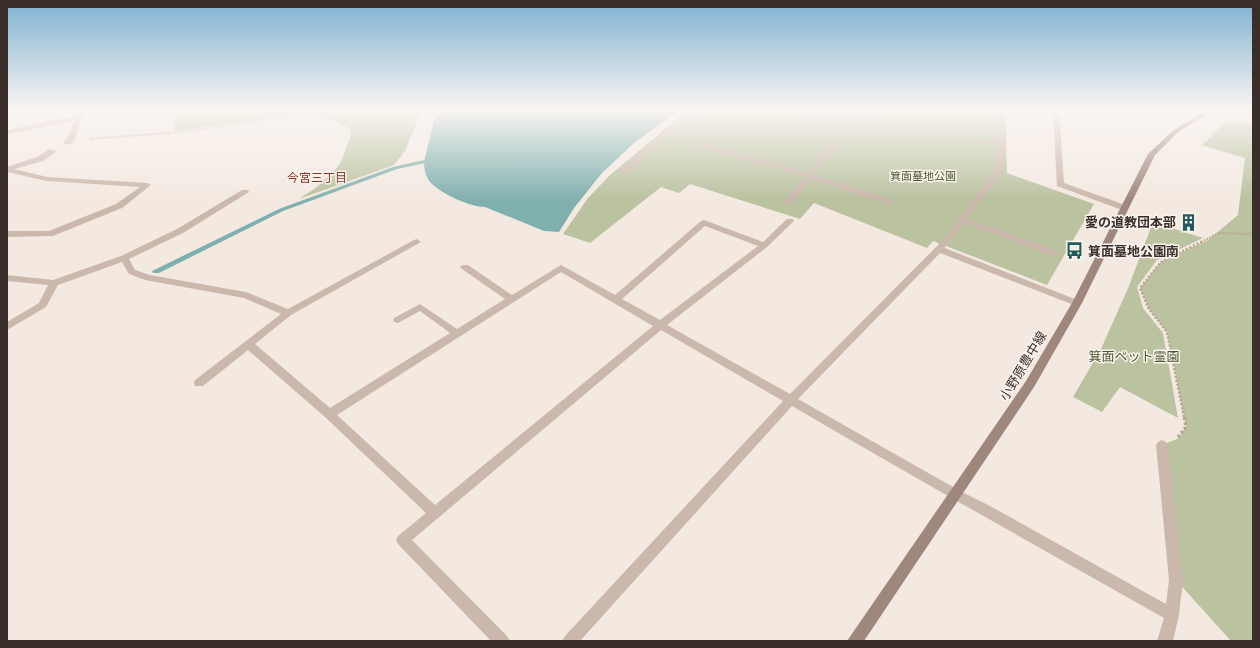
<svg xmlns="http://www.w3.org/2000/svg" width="1260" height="648" font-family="Karla,'Noto Sans JP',sans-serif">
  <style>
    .green { fill: #bac2a0 }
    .water { fill: #80b0ae }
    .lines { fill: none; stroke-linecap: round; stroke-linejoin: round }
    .stream { fill: #80b0ae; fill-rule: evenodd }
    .path-far2 { stroke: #b7a296; stroke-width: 2; stroke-dasharray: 1.5 1.5; stroke-linecap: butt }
    .path-far1 { stroke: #b7a296; stroke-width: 2.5; stroke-dasharray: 2 2; stroke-linecap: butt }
    .path { stroke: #b7a296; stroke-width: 3.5; stroke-dasharray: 2.5 2.5; stroke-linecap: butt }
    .lane { fill: #cbb8ac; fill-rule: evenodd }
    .street { fill: #cbb8ac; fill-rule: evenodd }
    .secondary { fill: #9f877d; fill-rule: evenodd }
    .labels { text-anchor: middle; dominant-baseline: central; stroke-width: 3; stroke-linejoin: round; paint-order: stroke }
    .far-park-label { font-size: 11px; fill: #4c582f; stroke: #faf3ed }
    .far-neighbourhood-label { font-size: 12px; fill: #883425; stroke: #faf3ed }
    .poi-label { font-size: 13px; font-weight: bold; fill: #3a2e2b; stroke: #faf3ed; text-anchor: end }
    .park-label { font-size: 13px; fill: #4c582f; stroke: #faf3ed }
    .street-label { font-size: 13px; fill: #3a2e2b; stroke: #faf3ed }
  </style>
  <rect width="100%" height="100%" fill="#f3e9e1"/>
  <g class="green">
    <path d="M 178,110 L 425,110 L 421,112 L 405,151 L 394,165 L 299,199 L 317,187 L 335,170 L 341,162 L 351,135 L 351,131 L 342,124 L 311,113 L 275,119 L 272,118 L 174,131 Z"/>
    <path d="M 688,110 L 1005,110 L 1007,173 L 1094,204 L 1047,285 L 933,241 L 927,248 L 814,203 L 800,219 L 690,184 L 679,193 L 661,187 L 590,243 L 563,234 L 588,198 L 611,174 Z"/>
    <path d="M 1229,121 L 1230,123 L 1253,123 L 1253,641 L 1231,641 L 1176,580 L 1162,445 L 1177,439 L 1186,427 L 1167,332 L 1149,309 L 1140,288 L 1161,262 L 1208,240 L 1238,215 L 1245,158 L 1201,145 L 1213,136 L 1210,135 Z"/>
    <path d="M 1153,222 L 1203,238 L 1157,260 L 1137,287 L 1143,308 L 1163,333 L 1178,418 L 1120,387 L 1102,412 L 1073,397 L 1101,349 L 1129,286 Z"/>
  </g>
  <path class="water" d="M 446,110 L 680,110 L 634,143 L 602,173 L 574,208 L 559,232 L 544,231 L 485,207 C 470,207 442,194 431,183 C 426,178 424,169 424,162 L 435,117 Z"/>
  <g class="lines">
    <path class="stream" d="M 424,160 L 426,161 L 426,163 L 397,169 L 283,211 L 159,273 L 153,273 L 152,271 L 279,209 L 393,167 Z"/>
    <g class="path-far2">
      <path d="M 1253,125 L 1253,137"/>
      <path d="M 90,139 L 179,132 L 262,121"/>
      <path d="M 1201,242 L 1219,233 L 1253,234"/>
    </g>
    <path class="path-far1" d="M 1184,417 L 1167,332 L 1149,309 L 1140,288 L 1161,262 L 1203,241"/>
    <path class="path" d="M 1178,437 L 1186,427 L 1184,416"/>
    <g class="lane">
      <path d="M 294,110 L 307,110 L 304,112 L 277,116 L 274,114 Z"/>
      <path d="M 690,110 L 696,110 L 696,112 L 625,174 L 619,174 L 619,170 Z"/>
      <path d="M 801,110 L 812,110 L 854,117 L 857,116 L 860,118 L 998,142 L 999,110 L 1005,110 L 1006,145 L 1003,172 L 967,218 L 1057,251 L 1058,253 L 1054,256 L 1051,255 L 964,223 L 942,251 L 936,251 L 935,249 L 995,172 L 998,146 L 858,121 L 814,175 L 892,200 L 892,204 L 886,204 L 811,179 L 791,204 L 788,204 L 784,202 L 805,177 L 691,144 L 698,142 L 808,173 L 851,120 L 804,112 Z"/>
    </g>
    <g class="street">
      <path d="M 79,110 L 85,110 L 74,140 L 70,145 L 63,143 L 67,139 L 74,121 L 7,134 L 7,130 L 76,116 Z"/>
      <path d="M 1053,110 L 1059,110 L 1064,183 L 1128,206 L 1128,210 L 1122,210 L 1057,186 Z"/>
      <path d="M 50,149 L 57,151 L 43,161 L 14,169 L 47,177 L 147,183 L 151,185 L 122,208 L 53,236 L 7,237 L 7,231 L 49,231 L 116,204 L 140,187 L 47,181 L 7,172 L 7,167 L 37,157 Z"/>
      <path d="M 242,190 L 248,190 L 249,192 L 183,233 L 129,259 L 135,270 L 150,275 L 246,292 L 288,309 L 414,240 L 417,239 L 421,242 L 291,315 L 255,344 L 330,408 L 450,333 L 420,311 L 398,323 L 394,322 L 393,320 L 394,318 L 420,304 L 457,329 L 505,299 L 462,269 L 460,267 L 462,265 L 468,265 L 512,295 L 561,265 L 615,295 L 701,221 L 704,220 L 763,242 L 787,219 L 793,219 L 794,221 L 767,247 L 667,325 L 790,394 L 936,247 L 942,247 L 1080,301 L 1082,303 L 1080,305 L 1074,305 L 940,253 L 798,399 L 960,491 L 992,507 L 1166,604 L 1169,580 L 1156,445 L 1158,442 L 1162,440 L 1166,442 L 1168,445 L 1183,580 L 1179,615 L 1173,641 L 1157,641 L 1164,618 C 1040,548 915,478 792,406 L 580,641 L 562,641 L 565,636 L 783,401 L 661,330 L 412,540 L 507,636 L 510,641 L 491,641 L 398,544 L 396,540 L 398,536 L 426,513 L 325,417 L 248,350 L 203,386 L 195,386 L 194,383 L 195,380 L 281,314 L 244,298 L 145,280 L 129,274 L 122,262 L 58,285 L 46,307 L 7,330 L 7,322 L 39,303 L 48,285 L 7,281 L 7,275 L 53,280 L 121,256 L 177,229 ZM 705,226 L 758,246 L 660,320 L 622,299 ZM 561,272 L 653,326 L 435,505 L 337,415 Z"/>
    </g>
    <path class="secondary" d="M 1207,110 L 1214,110 L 1178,132 L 1155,155 L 1082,303 L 1034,387 L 864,641 L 847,641 L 1026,381 L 1072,303 L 1148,154 L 1174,130 Z"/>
  </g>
  <linearGradient id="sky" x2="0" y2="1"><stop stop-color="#7eb2d1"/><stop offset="0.55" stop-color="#faf5f2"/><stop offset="1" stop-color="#faf5f2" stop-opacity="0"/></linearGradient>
  <rect width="1260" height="200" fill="url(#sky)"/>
  <defs>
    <symbol id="building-bare" viewBox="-9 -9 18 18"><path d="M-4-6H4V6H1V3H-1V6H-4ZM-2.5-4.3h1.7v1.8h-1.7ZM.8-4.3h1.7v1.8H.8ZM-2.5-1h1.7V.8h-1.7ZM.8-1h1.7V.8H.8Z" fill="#215b5a" stroke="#faf3ed" stroke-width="2.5" paint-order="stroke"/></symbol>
    <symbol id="bus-bare" viewBox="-9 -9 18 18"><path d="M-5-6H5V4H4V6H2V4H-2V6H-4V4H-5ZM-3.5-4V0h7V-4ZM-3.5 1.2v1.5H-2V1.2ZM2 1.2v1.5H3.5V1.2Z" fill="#215b5a" stroke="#faf3ed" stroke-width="2.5" paint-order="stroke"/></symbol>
  </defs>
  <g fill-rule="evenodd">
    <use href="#building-bare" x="1176" y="210" width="25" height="25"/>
    <use href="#bus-bare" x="1062" y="238" width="25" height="25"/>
  </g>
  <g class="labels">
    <g class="far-park-label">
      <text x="923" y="176">箕面墓地公園</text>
    </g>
    <g class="far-neighbourhood-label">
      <text x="317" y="178">今宮三丁目</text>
    </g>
    <g class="poi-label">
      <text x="1176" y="222">愛の道教団本部</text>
      <text x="1088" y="251" text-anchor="start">箕面墓地公園南</text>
    </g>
    <g class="park-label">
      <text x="1134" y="356">箕面ペット霊園</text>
    </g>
    <g class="street-label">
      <text transform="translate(1023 366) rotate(-59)">小野原豊中線</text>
    </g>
  </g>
  <rect width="1260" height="648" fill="none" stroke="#3a2e2b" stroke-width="16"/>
</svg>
